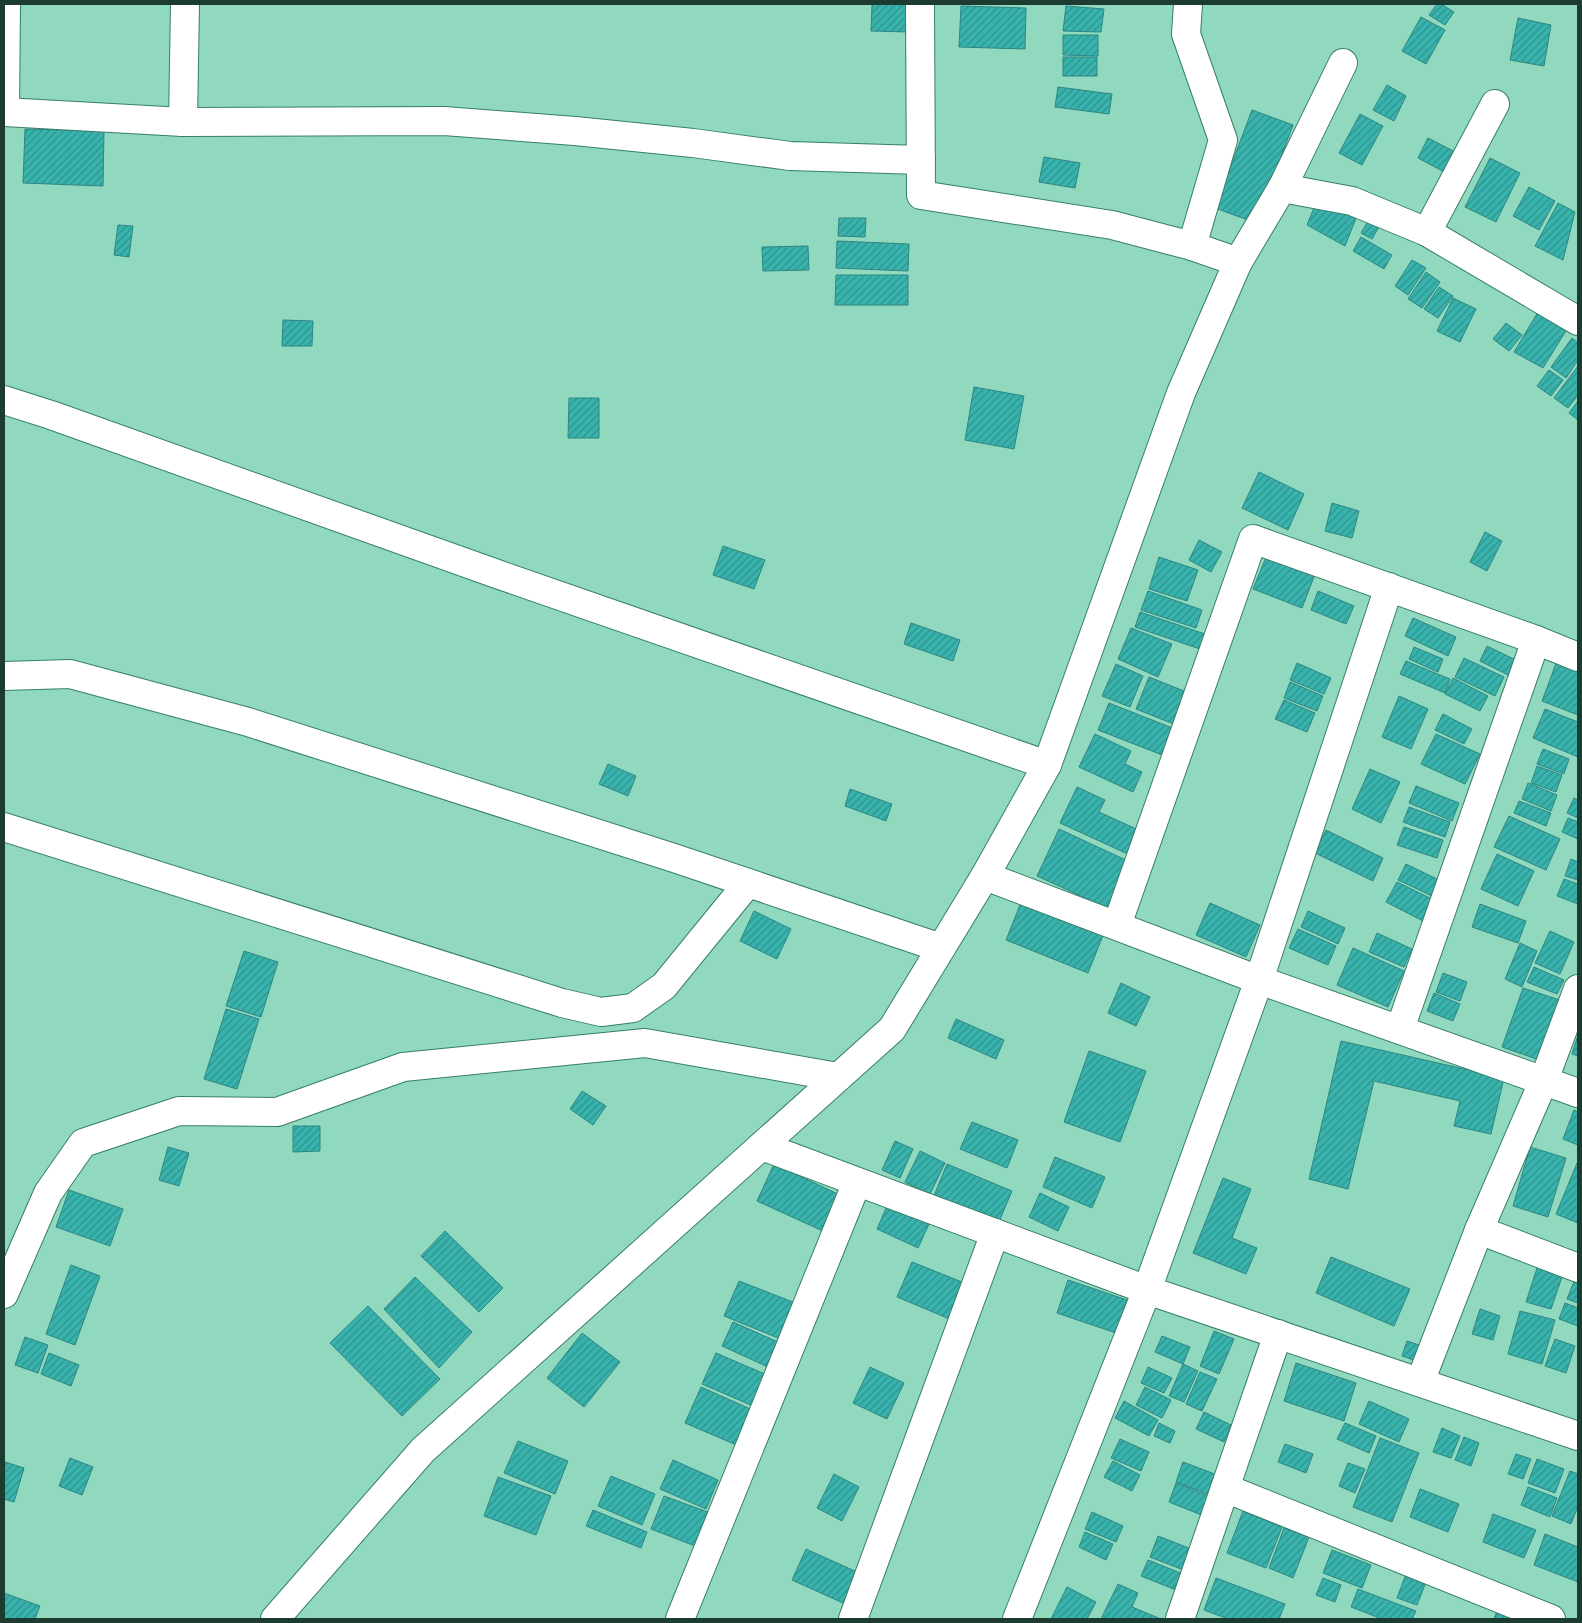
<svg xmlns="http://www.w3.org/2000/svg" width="1582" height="1623" font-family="Karla,sans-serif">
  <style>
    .building { fill: url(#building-hatch); stroke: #2e8681 }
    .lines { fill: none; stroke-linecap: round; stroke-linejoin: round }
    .minor-casing { stroke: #367f68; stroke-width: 30 }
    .minor { stroke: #fff; stroke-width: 28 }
  </style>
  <defs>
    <pattern id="building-hatch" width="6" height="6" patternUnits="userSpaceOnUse" patternTransform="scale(1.25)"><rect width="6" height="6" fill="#39b3ad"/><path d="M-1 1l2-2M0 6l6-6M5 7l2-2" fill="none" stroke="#2f938d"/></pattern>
  </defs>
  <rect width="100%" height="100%" fill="#90d9be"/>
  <g class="building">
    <path d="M 872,4 L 911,5 L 909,32 L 871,31 Z"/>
    <path d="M 1437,4 L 1441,4 L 1454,12 L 1445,25 L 1429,15 Z"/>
    <path d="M 961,6 L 1026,8 L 1025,49 L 959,47 Z"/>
    <path d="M 1066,6 L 1104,9 L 1101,32 L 1063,31 Z"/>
    <path d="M 1421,17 L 1445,30 L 1426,64 L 1402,51 Z"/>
    <path d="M 1518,18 L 1551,25 L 1544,66 L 1510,60 Z"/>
    <path d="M 1063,35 L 1098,35 L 1098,56 L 1063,55 Z"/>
    <rect x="1063" y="57" width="34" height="19"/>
    <path d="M 1387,85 L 1406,96 L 1394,121 L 1373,110 Z"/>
    <path d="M 1058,87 L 1112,94 L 1109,114 L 1055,107 Z"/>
    <path d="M 1252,110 L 1293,125 L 1256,223 L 1215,208 Z"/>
    <path d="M 1360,114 L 1383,126 L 1362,165 L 1339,153 Z"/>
    <path d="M 25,129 L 104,131 L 103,186 L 23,183 Z"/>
    <path d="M 1428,138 L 1461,155 L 1450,175 L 1418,158 Z"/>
    <path d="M 1044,157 L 1080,163 L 1075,188 L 1039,182 Z"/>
    <path d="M 1490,158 L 1520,173 L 1496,222 L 1465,207 Z"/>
    <path d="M 1529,187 L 1555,201 L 1539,230 L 1513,216 Z"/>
    <path d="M 1318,198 L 1358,213 L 1345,246 L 1307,225 Z"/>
    <path d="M 1558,203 L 1575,212 L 1563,260 L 1535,246 Z"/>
    <path d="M 839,218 L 866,218 L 865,237 L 838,236 Z"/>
    <path d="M 1370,218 L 1380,225 L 1372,239 L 1361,233 Z"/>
    <path d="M 118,225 L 133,226 L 129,257 L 114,255 Z"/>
    <path d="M 1361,237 L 1392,255 L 1384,269 L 1353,251 Z"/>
    <path d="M 837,241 L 909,244 L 908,271 L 836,268 Z"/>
    <path d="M 808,246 L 809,270 L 763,271 L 762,247 Z"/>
    <path d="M 1412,260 L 1426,268 L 1408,295 L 1395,286 Z"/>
    <path d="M 1426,272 L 1440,282 L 1422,308 L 1408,299 Z"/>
    <path d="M 836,275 L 908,275 L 908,305 L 835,305 Z"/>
    <path d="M 1439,287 L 1453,296 L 1438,318 L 1424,309 Z"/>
    <path d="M 1453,298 L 1476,309 L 1460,342 L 1437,331 Z"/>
    <path d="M 1538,312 L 1567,329 L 1543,368 L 1514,352 Z"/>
    <path d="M 283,320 L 313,321 L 312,346 L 282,346 Z"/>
    <path d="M 1506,323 L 1522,335 L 1509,351 L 1493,339 Z"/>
    <path d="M 1572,338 L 1578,343 L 1578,360 L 1566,378 L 1551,367 Z"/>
    <path d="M 1578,366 L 1578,395 L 1568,408 L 1554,398 Z"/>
    <path d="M 1549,370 L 1563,380 L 1551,396 L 1537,386 Z"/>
    <path d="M 974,387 L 1024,396 L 1014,449 L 965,440 Z"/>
    <path d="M 569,398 L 599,398 L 599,438 L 568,438 Z"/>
    <path d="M 1578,401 L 1578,420 L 1569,413 Z"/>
    <path d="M 1259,472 L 1304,494 L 1288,530 L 1242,508 Z"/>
    <path d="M 1332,503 L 1359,511 L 1352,538 L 1325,531 Z"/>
    <path d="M 1485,532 L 1502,541 L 1487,571 L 1470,562 Z"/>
    <path d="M 1199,540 L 1222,552 L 1211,572 L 1189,560 Z"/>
    <path d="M 723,546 L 765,560 L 754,589 L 713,575 Z"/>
    <path d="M 1269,550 L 1317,569 L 1302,608 L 1253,589 Z"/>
    <path d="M 1159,557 L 1198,570 L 1187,601 L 1149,589 Z"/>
    <path d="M 1148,591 L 1202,610 L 1196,628 L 1141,610 Z"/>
    <path d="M 1318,591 L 1354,606 L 1346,624 L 1311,610 Z"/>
    <path d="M 1140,612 L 1205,634 L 1200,649 L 1135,627 Z"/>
    <path d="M 1413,618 L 1456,637 L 1448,656 L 1405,636 Z"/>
    <path d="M 911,623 L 960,640 L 953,661 L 904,644 Z"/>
    <path d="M 1131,628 L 1172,644 L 1158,677 L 1118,659 Z"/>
    <path d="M 1487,646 L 1518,661 L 1510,676 L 1480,661 Z"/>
    <path d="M 1414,647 L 1443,659 L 1438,672 L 1409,659 Z"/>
    <path d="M 1464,658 L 1504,677 L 1495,696 L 1455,677 Z"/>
    <path d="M 1558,658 L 1578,666 L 1578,715 L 1542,701 Z"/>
    <path d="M 1406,661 L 1450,679 L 1445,693 L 1400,674 Z"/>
    <path d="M 1297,663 L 1331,678 L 1324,694 L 1290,680 Z"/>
    <path d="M 1116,664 L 1143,676 L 1130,707 L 1102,696 Z"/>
    <path d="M 1149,677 L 1189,693 L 1176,725 L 1136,709 Z"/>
    <path d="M 1453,678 L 1488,696 L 1480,711 L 1445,694 Z"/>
    <path d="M 1290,682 L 1323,696 L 1317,711 L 1284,698 Z"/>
    <path d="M 1399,696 L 1428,709 L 1411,749 L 1382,737 Z"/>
    <path d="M 1284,700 L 1315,713 L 1307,732 L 1275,719 Z"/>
    <path d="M 1109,703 L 1180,731 L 1170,758 L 1098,730 Z"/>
    <path d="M 1545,709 L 1578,722 L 1578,757 L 1533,738 Z"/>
    <path d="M 1443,714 L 1472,729 L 1464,744 L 1435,730 Z"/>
    <path d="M 1095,734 L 1131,751 L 1125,764 L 1142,772 L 1133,792 L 1079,767 Z"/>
    <path d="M 1436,734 L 1480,754 L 1465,784 L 1421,764 Z"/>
    <path d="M 1543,749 L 1569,759 L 1564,774 L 1537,764 Z"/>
    <path d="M 608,764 L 636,776 L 628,796 L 599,784 Z"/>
    <path d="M 1537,766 L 1562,775 L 1556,792 L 1531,783 Z"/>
    <path d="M 1370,769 L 1400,782 L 1381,823 L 1352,809 Z"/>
    <path d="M 1528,783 L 1557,795 L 1551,811 L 1522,799 Z"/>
    <path d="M 1416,786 L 1459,803 L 1452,821 L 1409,803 Z"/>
    <path d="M 1077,787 L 1105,800 L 1099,812 L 1143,832 L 1132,856 L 1060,823 Z"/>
    <path d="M 850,789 L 892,804 L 886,821 L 845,806 Z"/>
    <path d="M 1574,798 L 1578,800 L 1578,818 L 1567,813 Z"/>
    <path d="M 1519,801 L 1551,813 L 1546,826 L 1514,813 Z"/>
    <path d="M 1409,807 L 1450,822 L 1445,837 L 1403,822 Z"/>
    <path d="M 1509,816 L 1560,839 L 1546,870 L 1494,847 Z"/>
    <path d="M 1568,818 L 1578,822 L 1578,839 L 1562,832 Z"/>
    <path d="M 1404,827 L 1443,840 L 1437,858 L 1397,845 Z"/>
    <path d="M 1059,829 L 1128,861 L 1107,908 L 1037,876 Z"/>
    <path d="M 1326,830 L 1383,858 L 1373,881 L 1315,853 Z"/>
    <path d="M 1497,854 L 1534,871 L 1518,906 L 1481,889 Z"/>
    <path d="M 1571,859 L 1578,862 L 1578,880 L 1565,876 Z"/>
    <path d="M 1406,864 L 1441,881 L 1434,897 L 1398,880 Z"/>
    <path d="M 1564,879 L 1578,884 L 1578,904 L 1557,896 Z"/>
    <path d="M 1397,882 L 1434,900 L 1423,921 L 1386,902 Z"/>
    <path d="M 1022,900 L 1104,933 L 1088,973 L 1006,940 Z"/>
    <path d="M 1210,903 L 1260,925 L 1246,957 L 1196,935 Z"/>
    <path d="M 1480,904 L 1526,921 L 1518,943 L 1472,927 Z"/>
    <path d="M 754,911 L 791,929 L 777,959 L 740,941 Z"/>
    <path d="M 1308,911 L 1345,928 L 1338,944 L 1301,927 Z"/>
    <path d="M 1298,929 L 1336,946 L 1328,965 L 1289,948 Z"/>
    <path d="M 1550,931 L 1574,942 L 1560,974 L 1535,963 Z"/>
    <path d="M 1377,933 L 1412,949 L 1404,967 L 1369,952 Z"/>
    <path d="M 1520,943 L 1537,951 L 1522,987 L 1505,979 Z"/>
    <path d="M 1353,948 L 1404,971 L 1388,1007 L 1337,985 Z"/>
    <path d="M 244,951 L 278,962 L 261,1017 L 226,1006 Z"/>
    <path d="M 1534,967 L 1564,980 L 1557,994 L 1527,982 Z"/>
    <path d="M 1443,973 L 1467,982 L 1460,1001 L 1436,992 Z"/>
    <path d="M 1121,983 L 1150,997 L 1136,1026 L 1108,1013 Z"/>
    <path d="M 1523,988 L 1566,1002 L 1545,1062 L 1502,1047 Z"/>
    <path d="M 1434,993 L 1460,1004 L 1453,1021 L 1427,1011 Z"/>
    <path d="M 226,1009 L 259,1019 L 237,1089 L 204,1079 Z"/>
    <path d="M 956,1019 L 1004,1040 L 996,1059 L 948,1038 Z"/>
    <path d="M 1578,1035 L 1578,1056 L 1572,1054 Z"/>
    <path d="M 1341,1041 L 1504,1078 L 1491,1134 L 1454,1126 L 1460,1101 L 1374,1081 L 1348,1189 L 1309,1179 Z"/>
    <path d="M 1089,1051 L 1146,1071 L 1120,1142 L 1064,1122 Z"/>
    <path d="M 582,1091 L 606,1106 L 593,1125 L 570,1109 Z"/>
    <path d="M 1574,1110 L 1578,1112 L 1578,1145 L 1563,1139 Z"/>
    <path d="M 972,1122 L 1018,1140 L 1007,1168 L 960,1149 Z"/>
    <path d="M 293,1126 L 320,1126 L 320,1151 L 293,1152 Z"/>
    <path d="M 895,1141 L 913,1149 L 900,1178 L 882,1170 Z"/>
    <path d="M 168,1147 L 189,1153 L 179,1186 L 159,1180 Z"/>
    <path d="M 1530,1147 L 1566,1158 L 1548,1217 L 1513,1206 Z"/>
    <path d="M 920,1151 L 945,1163 L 930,1194 L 905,1182 Z"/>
    <path d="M 1055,1157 L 1105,1177 L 1092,1208 L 1043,1187 Z"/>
    <path d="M 1577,1163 L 1578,1164 L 1578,1223 L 1556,1214 Z"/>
    <path d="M 774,1164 L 842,1196 L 825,1232 L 757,1201 Z"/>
    <path d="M 947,1164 L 1012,1191 L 998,1224 L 933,1198 Z"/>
    <path d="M 1223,1178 L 1251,1189 L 1232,1238 L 1257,1248 L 1246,1274 L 1193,1253 Z"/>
    <path d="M 69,1190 L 123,1209 L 110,1246 L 56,1227 Z"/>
    <path d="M 1040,1193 L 1069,1207 L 1058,1231 L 1029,1217 Z"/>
    <path d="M 887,1206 L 929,1224 L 918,1248 L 877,1229 Z"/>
    <path d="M 445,1231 L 503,1288 L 479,1312 L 421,1256 Z"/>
    <path d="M 1331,1257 L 1410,1289 L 1394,1326 L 1316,1293 Z"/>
    <path d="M 912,1262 L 967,1284 L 952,1320 L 897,1297 Z"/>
    <path d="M 1539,1262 L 1564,1271 L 1551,1309 L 1526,1302 Z"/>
    <path d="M 71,1265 L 100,1276 L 75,1345 L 46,1334 Z"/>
    <path d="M 1577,1274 L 1578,1274 L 1578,1303 L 1567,1299 Z"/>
    <path d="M 415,1277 L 472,1332 L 439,1368 L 384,1309 Z"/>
    <path d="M 1068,1280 L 1127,1300 L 1116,1333 L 1057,1313 Z"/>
    <path d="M 739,1281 L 798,1304 L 783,1340 L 724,1316 Z"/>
    <path d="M 1565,1303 L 1578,1308 L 1578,1326 L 1559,1319 Z"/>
    <path d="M 368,1306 L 440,1379 L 402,1416 L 330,1343 Z"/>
    <path d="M 1480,1309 L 1500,1316 L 1493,1340 L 1472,1334 Z"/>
    <path d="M 1520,1311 L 1555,1320 L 1542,1364 L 1508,1354 Z"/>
    <path d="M 733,1322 L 780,1343 L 768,1367 L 722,1346 Z"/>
    <path d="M 1214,1331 L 1234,1339 L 1219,1374 L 1200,1366 Z"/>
    <path d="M 582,1333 L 620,1362 L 584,1407 L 547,1378 Z"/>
    <path d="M 1162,1336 L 1190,1347 L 1183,1364 L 1155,1352 Z"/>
    <path d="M 25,1337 L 48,1345 L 38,1373 L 15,1365 Z"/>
    <path d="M 1555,1339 L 1575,1346 L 1566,1373 L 1545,1366 Z"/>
    <path d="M 1407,1341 L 1425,1347 L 1420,1362 L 1402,1356 Z"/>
    <path d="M 49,1353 L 79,1365 L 71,1386 L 41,1374 Z"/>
    <path d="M 716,1353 L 774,1378 L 760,1409 L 702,1384 Z"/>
    <path d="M 1296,1363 L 1356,1383 L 1344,1421 L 1284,1401 Z"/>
    <path d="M 1183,1364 L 1198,1371 L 1184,1402 L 1169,1396 Z"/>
    <path d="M 870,1367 L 904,1383 L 887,1419 L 853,1403 Z"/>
    <path d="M 1148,1367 L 1172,1378 L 1164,1393 L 1141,1383 Z"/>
    <path d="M 1200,1372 L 1217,1379 L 1202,1411 L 1186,1404 Z"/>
    <path d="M 701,1387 L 757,1412 L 741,1447 L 685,1423 Z"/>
    <path d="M 1145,1387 L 1171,1400 L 1162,1418 L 1136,1405 Z"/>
    <path d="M 1124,1401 L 1158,1420 L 1149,1436 L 1115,1418 Z"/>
    <path d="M 1369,1401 L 1409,1419 L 1399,1442 L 1359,1424 Z"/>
    <path d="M 1204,1412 L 1231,1425 L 1224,1442 L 1196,1429 Z"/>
    <path d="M 1159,1423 L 1175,1431 L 1170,1443 L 1154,1436 Z"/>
    <path d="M 1345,1423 L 1376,1436 L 1369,1453 L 1337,1439 Z"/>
    <path d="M 1442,1428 L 1460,1436 L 1451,1458 L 1433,1452 Z"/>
    <path d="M 1464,1437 L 1479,1443 L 1471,1466 L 1455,1460 Z"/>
    <path d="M 1380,1438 L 1419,1453 L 1392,1522 L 1353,1507 Z"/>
    <path d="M 1120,1439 L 1149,1452 L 1141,1471 L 1111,1458 Z"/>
    <path d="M 518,1441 L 568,1461 L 555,1494 L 504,1473 Z"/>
    <path d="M 1285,1444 L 1313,1454 L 1306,1473 L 1278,1462 Z"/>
    <path d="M 1516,1454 L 1531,1459 L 1523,1479 L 1508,1474 Z"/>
    <path d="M 70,1458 L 93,1467 L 82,1495 L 59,1486 Z"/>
    <path d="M 1537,1459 L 1564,1469 L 1555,1493 L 1528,1483 Z"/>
    <path d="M 673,1460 L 718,1480 L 706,1509 L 660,1489 Z"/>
    <path d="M 1113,1461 L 1140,1475 L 1132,1491 L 1104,1477 Z"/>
    <path d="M 5,1462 L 24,1468 L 14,1502 L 4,1499 Z"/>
    <path d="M 1183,1462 L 1220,1476 L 1213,1496 L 1176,1482 Z"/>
    <path d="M 1348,1463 L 1365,1469 L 1355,1493 L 1339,1486 Z"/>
    <path d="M 1570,1471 L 1578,1474 L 1578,1506 L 1571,1524 L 1552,1516 Z"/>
    <path d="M 834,1474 L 859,1487 L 842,1521 L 817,1508 Z"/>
    <path d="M 611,1476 L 655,1494 L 642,1525 L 598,1506 Z"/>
    <path d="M 498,1477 L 551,1496 L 536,1535 L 484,1516 Z"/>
    <path d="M 1176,1483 L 1211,1497 L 1204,1516 L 1169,1502 Z"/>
    <path d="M 1528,1487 L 1557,1498 L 1550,1517 L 1521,1505 Z"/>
    <path d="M 1420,1489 L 1459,1504 L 1448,1532 L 1410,1517 Z"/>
    <path d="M 664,1496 L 716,1515 L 703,1549 L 651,1529 Z"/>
    <path d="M 593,1510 L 647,1532 L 641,1548 L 586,1526 Z"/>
    <path d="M 1243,1511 L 1282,1527 L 1266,1568 L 1227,1553 Z"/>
    <path d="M 1092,1512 L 1123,1526 L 1116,1542 L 1085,1529 Z"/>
    <path d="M 1493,1514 L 1536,1530 L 1524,1558 L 1483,1542 Z"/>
    <path d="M 1284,1528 L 1309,1537 L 1293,1578 L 1269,1568 Z"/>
    <path d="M 1085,1532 L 1113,1544 L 1106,1560 L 1079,1547 Z"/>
    <path d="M 1545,1534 L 1578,1547 L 1578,1582 L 1534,1565 Z"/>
    <path d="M 1158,1536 L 1194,1550 L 1186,1571 L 1150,1557 Z"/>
    <path d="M 806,1549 L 857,1572 L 843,1603 L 792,1580 Z"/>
    <path d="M 1332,1550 L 1371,1565 L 1362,1588 L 1323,1573 Z"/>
    <path d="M 1148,1560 L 1183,1574 L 1176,1590 L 1141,1576 Z"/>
    <path d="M 1406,1574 L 1426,1582 L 1417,1605 L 1397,1598 Z"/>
    <path d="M 1216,1578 L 1285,1604 L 1279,1619 L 1228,1619 L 1204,1610 Z"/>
    <path d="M 1323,1578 L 1341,1585 L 1335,1602 L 1316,1595 Z"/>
    <path d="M 1118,1584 L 1138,1593 L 1132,1607 L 1161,1619 L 1101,1619 Z"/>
    <path d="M 1067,1587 L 1096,1602 L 1087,1619 L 1051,1619 Z"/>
    <path d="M 1358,1589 L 1416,1611 L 1412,1619 L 1382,1619 L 1351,1607 Z"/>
    <path d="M 4,1593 L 40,1606 L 35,1619 L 4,1619 Z"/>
    <path d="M 1498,1609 L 1519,1619 L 1494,1619 Z"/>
  </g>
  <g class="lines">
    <defs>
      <g id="minor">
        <path d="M 1188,4 L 1186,34 L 1223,140 L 1192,246"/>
        <path d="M 1343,63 L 1282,188 L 1352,201 L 1427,232 L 1578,321"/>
        <path d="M 4,112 L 183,122 L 444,121 L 575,131 L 693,143 L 790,156 L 921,160"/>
        <path d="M 5,112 L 6,4"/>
        <path d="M 183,122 L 185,4"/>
        <path d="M 1427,232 L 1495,104"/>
        <path d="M 1238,262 L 1282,188"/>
        <path d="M 4,400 L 51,415 L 497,574 L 1047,765"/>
        <path d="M 4,676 L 70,674 L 248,722 L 674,858 L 941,948"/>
        <path d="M 4,827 L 562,1003 L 601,1012 L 633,1008 L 664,986 L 748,883"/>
        <path d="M 985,876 L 1259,980 L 1578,1093"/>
        <path d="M 1117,925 L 1253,539 L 1536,640 L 1578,657"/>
        <path d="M 1400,1029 L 1536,640"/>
        <path d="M 762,1146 L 1147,1290 L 1259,980 L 1389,587"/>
        <path d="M 1479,1230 L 1578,1268"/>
        <path d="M 4,1294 L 48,1193 L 83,1143 L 179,1111 L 277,1112 L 403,1067 L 645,1043 L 838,1077"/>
        <path d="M 1420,1382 L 1479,1230 L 1544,1080 L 1578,989"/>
        <path d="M 1225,1488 L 1551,1619"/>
        <path d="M 275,1619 L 423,1450 L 892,1029 L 985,876 L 1047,765 L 1181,393 L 1238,262 L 1192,246 L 1112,225 L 921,195 L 920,4"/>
        <path d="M 680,1619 L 857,1182"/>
        <path d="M 853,1619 L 995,1233"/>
        <path d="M 1017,1619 L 1147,1290 L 1578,1436"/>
        <path d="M 1180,1619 L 1278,1334"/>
      </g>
    </defs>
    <use href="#minor" class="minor-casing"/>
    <use href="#minor" class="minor"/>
  </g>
  <rect width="1582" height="1623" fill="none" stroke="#1c3b31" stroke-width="10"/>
</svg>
